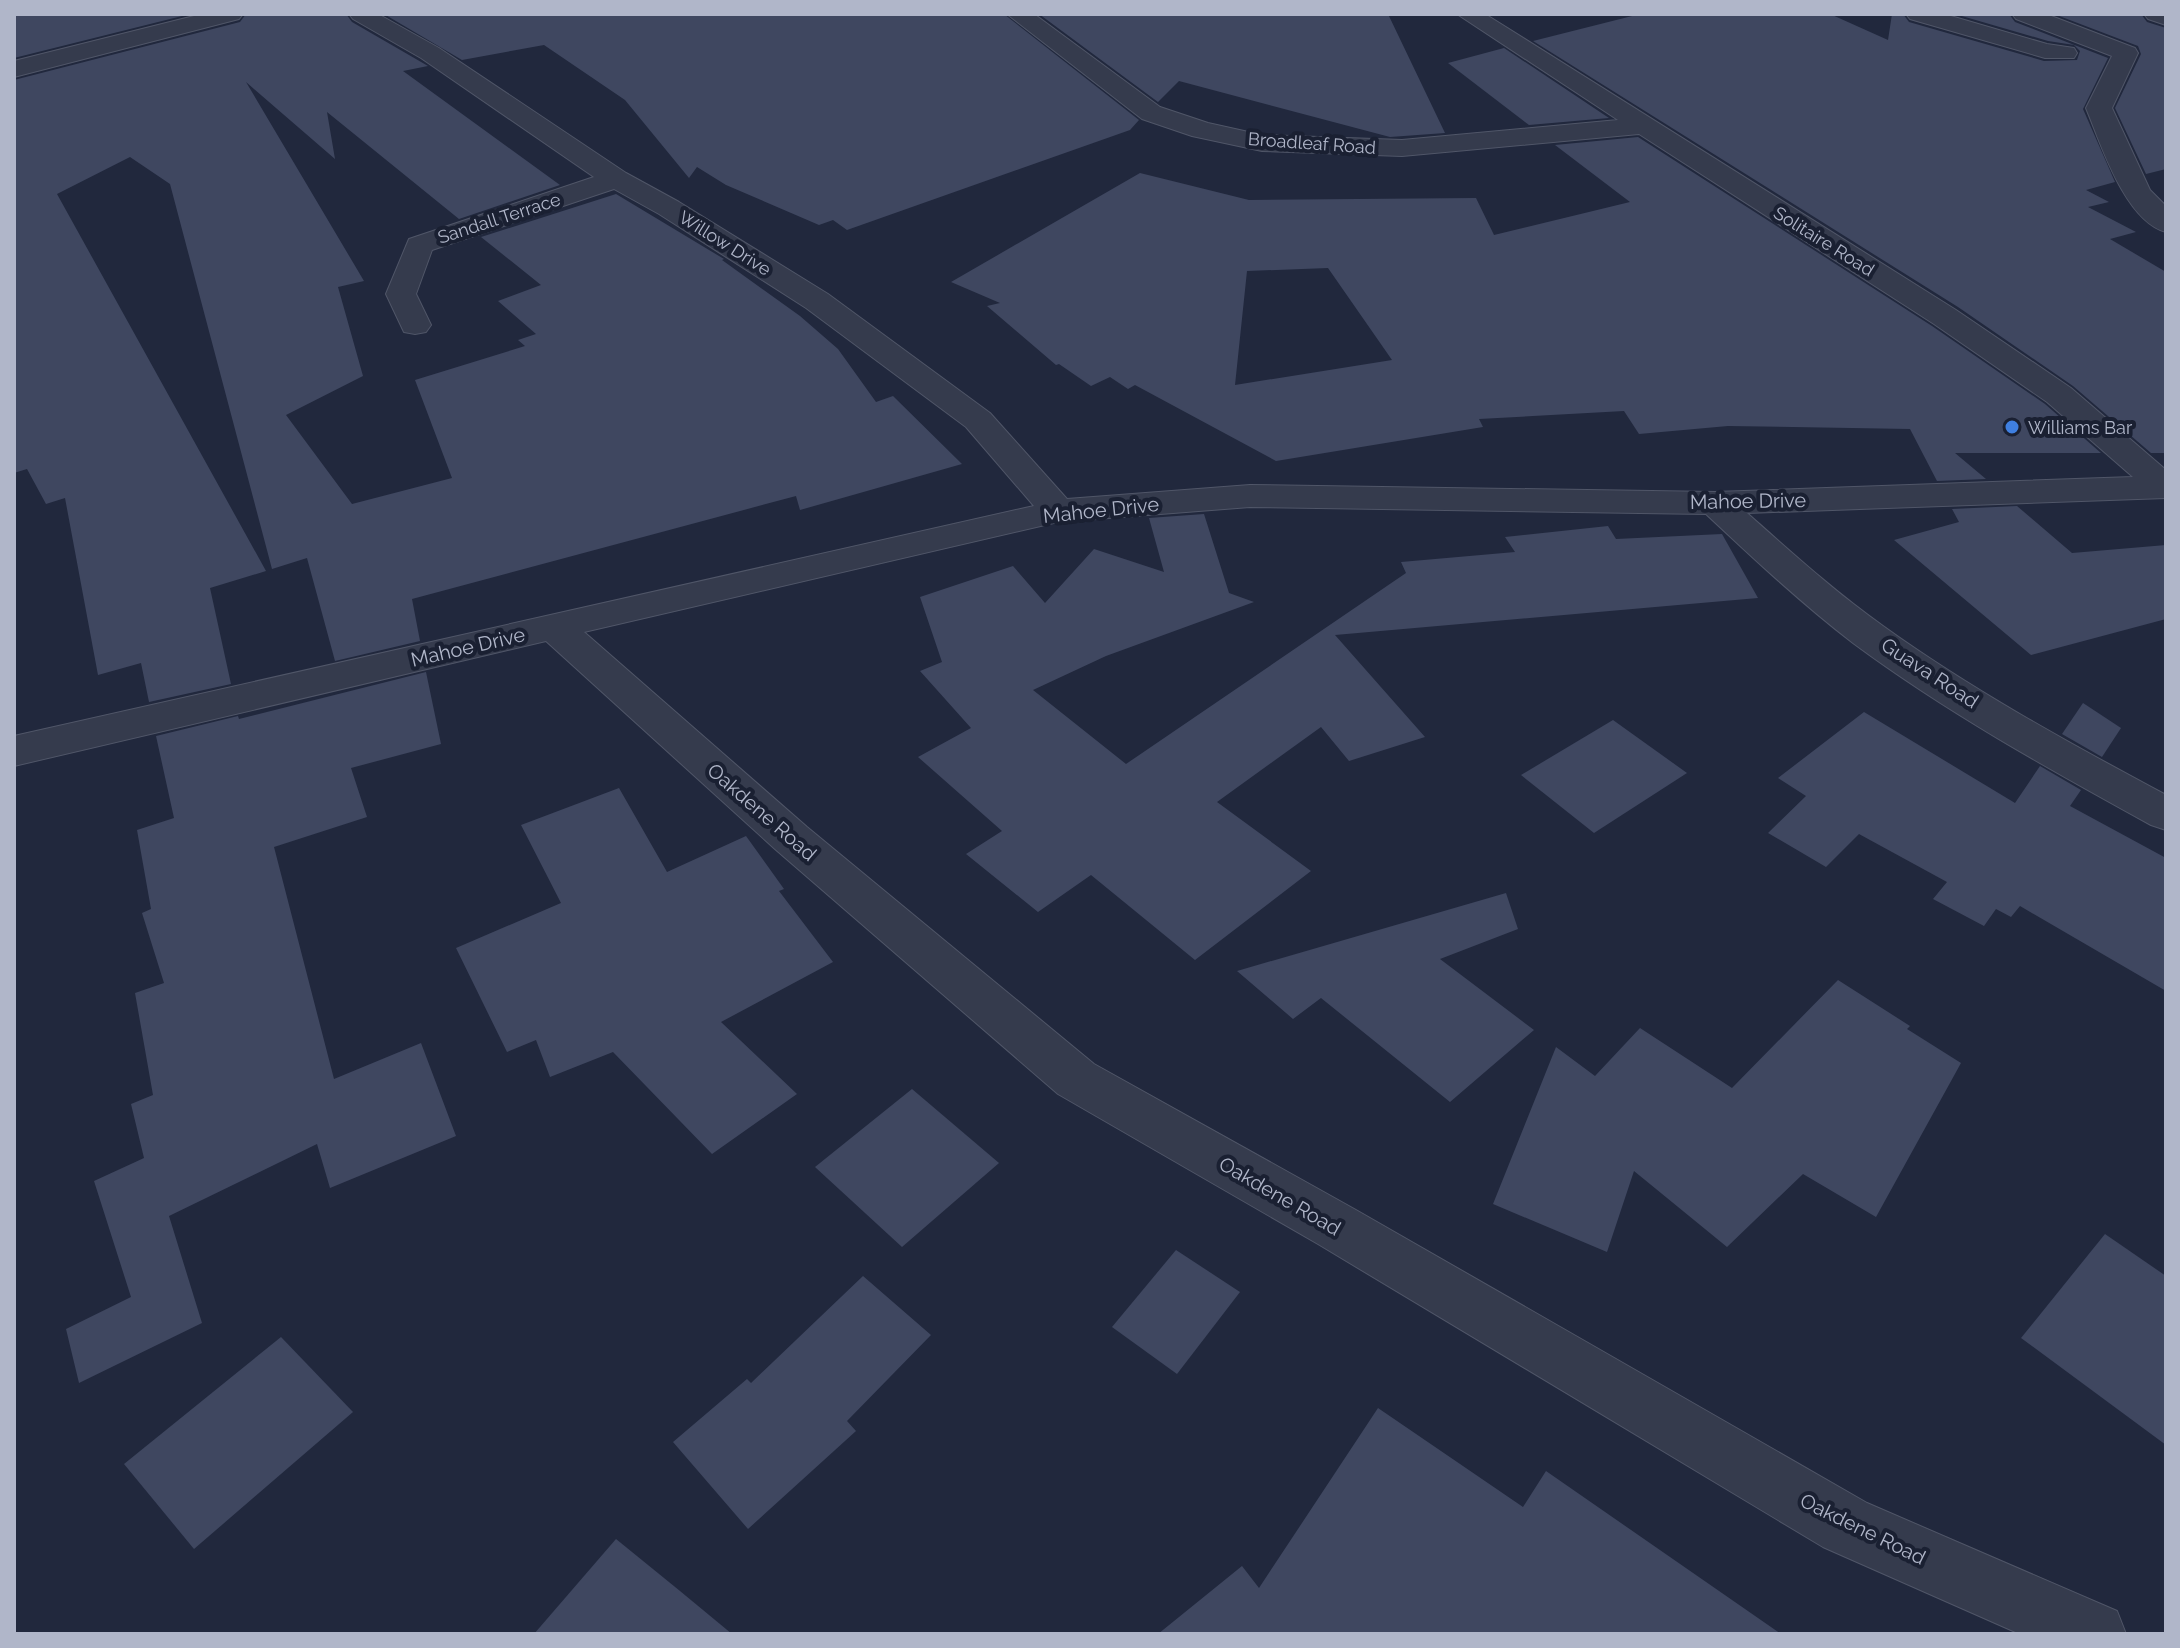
<svg xmlns="http://www.w3.org/2000/svg" width="2180" height="1648" font-family="Raleway,sans-serif">
  <style>
    .building { fill: #3f4760; fill-rule: evenodd }
    .lines { fill: none; stroke-linecap: round; stroke-linejoin: round }
    .minor-casing { stroke: #505668; stroke-width: 2 }
    .minor { fill: #353b4d; fill-rule: evenodd }
    .shop-dot { fill: #3f7fe0; stroke: #1a2032; stroke-width: 3 }
    .labels { text-anchor: middle; dominant-baseline: central; stroke-width: 8; stroke-linejoin: round; paint-order: stroke }
    .far-street-label { font-size: 18px; fill: #b0b6c9; stroke: #1a2032 }
    .far-poi-label { font-size: 18px; fill: #b0b6c9; stroke: #1a2032; text-anchor: start }
    .street-label { font-size: 20px; fill: #b0b6c9; stroke: #1a2032 }
  </style>
  <rect width="100%" height="100%" fill="#21283d"/>
  <g class="building">
    <path d="M 14,14 L 190,14 L 14,58 Z"/>
    <path d="M 246,14 L 346,14 L 352,22 L 428,66 L 403,71 L 560,185 L 459,219 L 327,112 L 335,159 L 246,82 L 364,281 L 338,287 L 363,376 L 286,415 L 352,504 L 452,478 L 415,380 L 525,346 L 518,340 L 536,334 L 498,301 L 541,285 L 481,237 L 616,194 L 724,259 L 722,260 L 800,316 L 838,349 L 876,402 L 893,396 L 962,464 L 800,510 L 796,496 L 412,599 L 420,641 L 335,661 L 307,558 L 272,569 L 170,184 L 130,157 L 57,194 L 266,571 L 210,588 L 231,684 L 149,702 L 141,663 L 98,675 L 65,498 L 46,504 L 27,469 L 14,473 L 14,80 L 240,22 Z"/>
    <path d="M 384,14 L 1004,14 L 1139,120 L 1130,130 L 847,230 L 833,220 L 819,225 L 726,185 L 697,167 L 689,178 L 625,100 L 544,45 L 462,60 Z"/>
    <path d="M 1039,14 L 1388,14 L 1445,133 L 1390,137 L 1179,81 L 1158,102 Z"/>
    <path d="M 1640,14 L 1830,14 L 1888,40 L 1892,14 L 1903,14 L 1909,22 L 2044,61 L 2077,60 L 2080,51 L 2074,45 L 2048,41 L 1955,14 L 2009,14 L 2015,22 L 2108,58 L 2083,109 L 2115,182 L 2086,190 L 2109,202 L 2088,207 L 2136,232 L 2110,239 L 2166,272 L 2166,453 L 2151,453 L 2073,386 L 1958,307 L 1533,41 Z"/>
    <path d="M 2054,14 L 2141,14 L 2147,22 L 2166,28 L 2166,169 L 2146,174 L 2115,108 L 2141,54 L 2138,46 Z"/>
    <path d="M 1504,48 L 1609,118 L 1529,125 L 1448,63 Z"/>
    <path d="M 1638,137 L 1932,326 L 2045,404 L 2101,453 L 1955,453 L 1986,479 L 1937,481 L 1910,429 L 1728,426 L 1639,434 L 1624,411 L 1479,419 L 1483,427 L 1276,461 L 1135,385 L 1128,389 L 1110,377 L 1091,386 L 1059,364 L 1056,365 L 987,306 L 1000,303 L 951,282 L 1140,173 L 1249,200 L 1476,198 L 1494,235 L 1630,202 L 1555,145 ZM 1328,268 L 1392,360 L 1235,385 L 1247,271 Z"/>
    <path d="M 2017,506 L 2072,553 L 2166,545 L 2166,619 L 2031,655 L 1894,540 L 1959,522 L 1952,509 Z"/>
    <path d="M 1204,514 L 1229,593 L 1254,602 L 1106,656 L 1033,690 L 1126,764 L 1406,573 L 1401,562 L 1515,552 L 1505,537 L 1608,526 L 1616,539 L 1722,534 L 1758,598 L 1335,635 L 1425,737 L 1349,761 L 1321,727 L 1217,802 L 1311,871 L 1195,960 L 1091,875 L 1038,912 L 966,854 L 1002,831 L 918,757 L 971,728 L 920,671 L 942,662 L 920,597 L 1013,566 L 1045,603 L 1094,549 L 1164,572 L 1149,518 Z"/>
    <path d="M 426,672 L 441,744 L 351,768 L 367,817 L 274,847 L 334,1079 L 421,1043 L 456,1136 L 330,1188 L 317,1144 L 169,1216 L 202,1323 L 79,1383 L 66,1329 L 131,1297 L 94,1181 L 144,1158 L 131,1104 L 153,1095 L 135,993 L 164,983 L 142,913 L 151,909 L 137,830 L 174,818 L 156,736 L 238,716 L 239,719 Z"/>
    <path d="M 2083,703 L 2121,728 L 2102,757 L 2062,734 Z"/>
    <path d="M 1864,712 L 2015,803 L 2040,766 L 2081,790 L 2070,806 L 2166,858 L 2166,991 L 2020,906 L 2011,917 L 1996,909 L 1984,926 L 1933,899 L 1947,882 L 1859,834 L 1826,867 L 1768,833 L 1806,796 L 1778,778 Z"/>
    <path d="M 1613,720 L 1687,773 L 1594,833 L 1521,775 Z"/>
    <path d="M 619,788 L 667,872 L 746,836 L 784,889 L 779,891 L 833,962 L 721,1022 L 797,1094 L 712,1154 L 613,1052 L 550,1077 L 536,1040 L 507,1052 L 456,948 L 561,903 L 521,825 Z"/>
    <path d="M 1506,893 L 1518,929 L 1440,959 L 1534,1030 L 1450,1102 L 1321,998 L 1293,1019 L 1237,971 Z"/>
    <path d="M 1838,980 L 1910,1026 L 1907,1029 L 1961,1063 L 1876,1217 L 1803,1174 L 1727,1247 L 1634,1171 L 1607,1252 L 1493,1204 L 1556,1047 L 1595,1076 L 1640,1028 L 1732,1088 Z"/>
    <path d="M 912,1089 L 999,1163 L 902,1247 L 815,1167 Z"/>
    <path d="M 2105,1234 L 2166,1276 L 2166,1445 L 2021,1338 Z"/>
    <path d="M 1176,1250 L 1240,1292 L 1177,1374 L 1112,1327 Z"/>
    <path d="M 863,1276 L 931,1335 L 847,1421 L 856,1431 L 748,1529 L 673,1442 L 747,1379 L 751,1383 Z"/>
    <path d="M 281,1337 L 353,1412 L 194,1549 L 124,1464 Z"/>
    <path d="M 1378,1408 L 1523,1507 L 1546,1471 L 1781,1634 L 1158,1634 L 1242,1566 L 1259,1588 Z"/>
    <path d="M 616,1539 L 680,1591 L 732,1634 L 534,1634 Z"/>
  </g>
  <g class="lines">
    <defs>
      <g id="minor">
        <path d="M 202,14 L 243,14 L 239,19 L 14,77 L 14,61 Z"/>
        <path d="M 349,14 L 378,14 L 439,48 L 626,173 L 679,202 L 828,294 L 990,413 L 1067,499 L 1250,485 L 1715,492 L 2133,477 L 2047,402 L 1934,324 L 1639,134 L 1402,156 L 1262,151 L 1192,136 L 1142,119 L 1007,14 L 1034,14 L 1160,107 L 1208,123 L 1262,135 L 1402,140 L 1618,120 L 1457,14 L 1485,14 L 1956,310 L 2071,388 L 2166,470 L 2166,498 L 1747,513 C 1791,552 1835,592 1883,626 C 1972,690 2069,743 2166,795 L 2166,830 L 2151,825 C 2049,769 1946,712 1853,643 C 1801,603 1753,558 1706,514 L 1250,507 L 1058,522 L 584,632 L 807,827 L 1094,1064 L 1356,1210 L 1867,1503 L 2117,1611 L 2126,1634 L 2020,1634 L 1823,1547 L 1318,1244 L 1058,1094 L 775,849 L 546,641 L 14,766 L 14,736 L 1034,506 L 966,427 L 806,308 L 659,214 L 614,189 L 432,250 L 416,294 L 431,325 L 426,332 L 415,334 L 404,332 L 386,294 L 409,239 L 594,177 L 421,58 L 353,19 Z"/>
        <path d="M 1906,14 L 1944,14 L 2047,44 L 2074,48 L 2077,53 L 2074,58 L 2045,58 L 1910,19 Z"/>
        <path d="M 2012,14 L 2046,14 L 2135,48 L 2138,53 L 2112,108 L 2150,190 L 2166,206 L 2166,232 C 2125,221 2101,144 2086,108 L 2112,56 L 2016,19 Z"/>
        <path d="M 2144,14 L 2166,14 L 2166,25 L 2148,19 Z"/>
      </g>
    </defs>
    <use href="#minor" class="minor-casing"/>
    <use href="#minor" class="minor"/>
  </g>
  <circle class="shop-dot" cx="2012" cy="427" r="8"/>
  <g class="labels">
    <g class="far-street-label">
      <text transform="translate(1312 143) rotate(4)">Broadleaf Road</text>
      <text transform="translate(499 218) rotate(-18)">Sandall Terrace</text>
      <text transform="translate(1824 241) rotate(32)">Solitaire Road</text>
      <text transform="translate(725 243) rotate(32)">Willow Drive</text>
    </g>
    <g class="far-poi-label">
      <text x="2028" y="427">Williams Bar</text>
    </g>
    <g class="street-label">
      <text transform="translate(1748 501) rotate(-1)">Mahoe Drive</text>
      <text transform="translate(1101 510) rotate(-6)">Mahoe Drive</text>
      <text transform="translate(468 647) rotate(-13)">Mahoe Drive</text>
      <text transform="translate(1930 673) rotate(33)">Guava Road</text>
      <text transform="translate(762 812) rotate(41)">Oakdene Road</text>
      <text transform="translate(1280 1196) rotate(30)">Oakdene Road</text>
      <text transform="translate(1863 1529) rotate(26)">Oakdene Road</text>
    </g>
  </g>
  <rect width="2180" height="1648" fill="none" stroke="#b0b6c9" stroke-width="32"/>
</svg>
